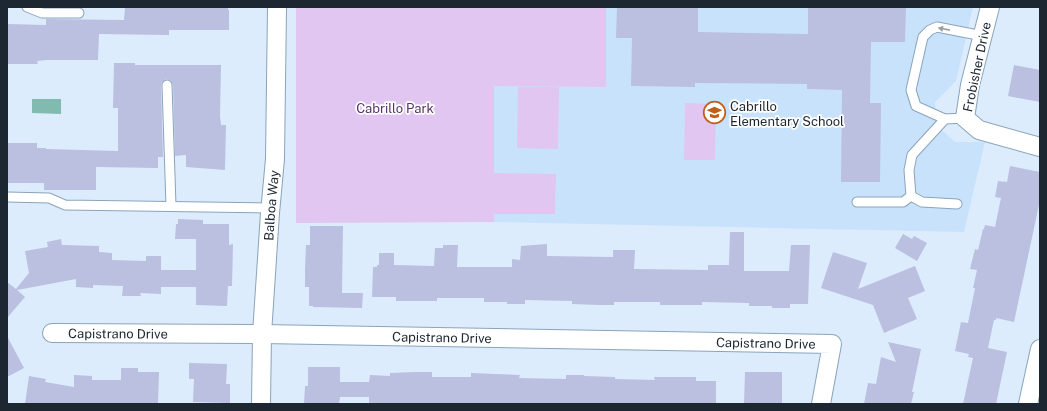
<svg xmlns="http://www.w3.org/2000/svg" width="1047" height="411" font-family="'Public Sans',sans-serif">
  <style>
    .built { fill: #c8e2fc }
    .green { fill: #e0c6f0 }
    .water { fill: #81bbb0 }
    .building { fill: #bbbfe0 }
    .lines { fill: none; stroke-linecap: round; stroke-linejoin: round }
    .service-casing { stroke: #89a4bc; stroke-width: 11 }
    .minor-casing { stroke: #89a4bc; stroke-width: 20 }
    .service { stroke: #fff; stroke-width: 9 }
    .minor { stroke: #fff; stroke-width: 18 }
    .oneway { fill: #999ea2 }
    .labels { text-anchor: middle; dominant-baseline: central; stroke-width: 3.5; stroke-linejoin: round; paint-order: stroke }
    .street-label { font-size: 13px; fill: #1d2731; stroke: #fff }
    .poi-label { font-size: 13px; fill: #1d2731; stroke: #fff; text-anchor: start }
    .park-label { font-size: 13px; fill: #563468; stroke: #fff }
  </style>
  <rect width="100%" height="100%" fill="#dcecfc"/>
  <path class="built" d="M 606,7 L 973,7 L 956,81 L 935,102 L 936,125 L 955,142 L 985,142 L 964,232 L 494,222 L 494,85 L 606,87 Z"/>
  <g class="green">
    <path d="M 296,7 L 606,7 L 606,87 L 494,86 L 494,173 L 556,174 L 555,214 L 494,214 L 494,222 L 296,223 Z"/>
    <path d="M 518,87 L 559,87 L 558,149 L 517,148 Z"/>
    <path d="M 685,103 L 716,104 L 715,160 L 684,160 Z"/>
  </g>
  <path class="water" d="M 32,99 L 61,99 L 61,114 L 32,113 Z"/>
  <g class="building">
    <path d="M 125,7 L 228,7 L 228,10 L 229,10 L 229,30 L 169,30 L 169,35 L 99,34 L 98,60 L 46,60 L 37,61 L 38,64 L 7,64 L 7,24 L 46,25 L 46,19 L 124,20 Z"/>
    <path d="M 617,7 L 698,7 L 698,32 L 808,34 L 808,7 L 906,7 L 905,42 L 871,42 L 870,103 L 881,103 L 880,182 L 841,182 L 842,90 L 807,89 L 807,84 L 695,83 L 695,87 L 631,86 L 632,38 L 616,38 Z"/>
    <path d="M 114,63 L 135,63 L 135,65 L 221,65 L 220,116 L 221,125 L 226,125 L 225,170 L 186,167 L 186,155 L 175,156 L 173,85 L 170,80 L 166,79 L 162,82 L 161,85 L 163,157 L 158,157 L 158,168 L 96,167 L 96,190 L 44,190 L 44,183 L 7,183 L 7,143 L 37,143 L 37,148 L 46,148 L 46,149 L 118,151 L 118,108 L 113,108 Z"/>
    <path d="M 1014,65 L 1040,70 L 1040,102 L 1008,96 Z"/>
    <path d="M 1010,166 L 1040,172 L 1040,200 L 1014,322 L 996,318 L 996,320 L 994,320 L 988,348 L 1007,352 L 996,404 L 963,404 L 973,358 L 968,357 L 969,354 L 955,351 L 961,322 L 968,323 L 975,288 L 973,288 L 977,270 L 970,269 L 975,249 L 978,250 L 983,229 L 984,229 L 985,225 L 995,227 L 1001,198 L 995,197 L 998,181 L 1007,182 Z"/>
    <path d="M 178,219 L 203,220 L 203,224 L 229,224 L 229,245 L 233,244 L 232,286 L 228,286 L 227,306 L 196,305 L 196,287 L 161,287 L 161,294 L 140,293 L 141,296 L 122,296 L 123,286 L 93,285 L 93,288 L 76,287 L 76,279 L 17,290 L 25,297 L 7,318 L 7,282 L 16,289 L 29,273 L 25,251 L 48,247 L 47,242 L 61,239 L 62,245 L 99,246 L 99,252 L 112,253 L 112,260 L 146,261 L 146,256 L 161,256 L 161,270 L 196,270 L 196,239 L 175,239 L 176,224 L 178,224 Z"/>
    <path d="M 310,226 L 343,226 L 342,293 L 363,293 L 362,308 L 313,307 L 313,306 L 309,306 L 309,287 L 305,287 L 305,269 L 306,245 L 310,245 Z"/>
    <path d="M 730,232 L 744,232 L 744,271 L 789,271 L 791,245 L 810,245 L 808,304 L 790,304 L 790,308 L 772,308 L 772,306 L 749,306 L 749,303 L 702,302 L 702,305 L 660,305 L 660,302 L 614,302 L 614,305 L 599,305 L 572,304 L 572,301 L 525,300 L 525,304 L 507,304 L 507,302 L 484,302 L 484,298 L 437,298 L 437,301 L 396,301 L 396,297 L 372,297 L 373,267 L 377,267 L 377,265 L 379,265 L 379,253 L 394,253 L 394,265 L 434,266 L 435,248 L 443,248 L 443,245 L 458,245 L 457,267 L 512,267 L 512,259 L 520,260 L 521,246 L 547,244 L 547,256 L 613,257 L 613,250 L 635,250 L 634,269 L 708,270 L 708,265 L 729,265 Z"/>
    <path d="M 903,234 L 912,239 L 914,236 L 927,243 L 917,261 L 895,248 Z"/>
    <path d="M 833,252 L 867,263 L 858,289 L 915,266 L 925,291 L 908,298 L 917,319 L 884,333 L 873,305 L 821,288 Z"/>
    <path d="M 7,336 L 24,368 L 7,377 Z"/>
    <path d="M 888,342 L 921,349 L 912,392 L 914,392 L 911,404 L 864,404 L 868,383 L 876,384 L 881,357 L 896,362 Z"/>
    <path d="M 189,363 L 227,364 L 226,384 L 230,384 L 230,403 L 193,402 L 194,379 L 189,379 Z"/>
    <path d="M 308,367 L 340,367 L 340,382 L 369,382 L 370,375 L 390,376 L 390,373 L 414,372 L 432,372 L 432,377 L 471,377 L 471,373 L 495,374 L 520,375 L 519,378 L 566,379 L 566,375 L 584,375 L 584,376 L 615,377 L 615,379 L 655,380 L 654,377 L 696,377 L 696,381 L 716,381 L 716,404 L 369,404 L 369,397 L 340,397 L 339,404 L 304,404 L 305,386 L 308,386 Z"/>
    <path d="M 121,368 L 138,368 L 138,372 L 159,372 L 158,404 L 25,404 L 29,376 L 46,379 L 45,382 L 74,387 L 74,375 L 92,376 L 92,380 L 121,380 Z"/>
    <path d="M 745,372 L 782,372 L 782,404 L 744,404 Z"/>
  </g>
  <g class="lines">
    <defs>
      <g id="service">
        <path d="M 27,7 L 42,13 L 79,13"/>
        <path d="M 167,85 L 171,206"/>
        <path d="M 965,118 L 945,119 L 916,106 L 911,90 L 923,37 L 930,30 L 937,27 L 983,36"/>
        <path d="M 945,119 L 912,155 L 909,170 L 911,196 L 922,202 L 957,204"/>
        <path d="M 7,197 L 49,198 L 65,205 L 271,208"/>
        <path d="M 857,202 L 903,202 L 911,196"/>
      </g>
      <g id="minor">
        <path d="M 990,7 L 970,85 L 965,118 L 979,130 L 1040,147"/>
        <path id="s1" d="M 52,333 L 262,334 L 832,344 L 821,404"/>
        <path id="s2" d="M 261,404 L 262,334 L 270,213 L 275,159 L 277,7"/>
        <path d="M 1028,404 L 1040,349"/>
      </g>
    </defs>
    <use href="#service" class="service-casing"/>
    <use href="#minor" class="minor-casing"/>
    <use href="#service" class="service"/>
    <use href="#minor" class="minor"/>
  </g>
  <defs><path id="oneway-solid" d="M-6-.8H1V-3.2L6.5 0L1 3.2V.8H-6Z"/></defs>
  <use class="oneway" href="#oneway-solid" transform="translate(944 29) rotate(-169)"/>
  <defs>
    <symbol id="school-ring" viewBox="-11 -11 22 22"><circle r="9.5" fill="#fff" stroke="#bf5f1b" stroke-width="1.5"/><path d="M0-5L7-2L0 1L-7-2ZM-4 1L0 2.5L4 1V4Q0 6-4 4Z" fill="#bf5f1b"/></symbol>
  </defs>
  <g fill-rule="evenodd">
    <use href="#school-ring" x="702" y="100" width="25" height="25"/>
  </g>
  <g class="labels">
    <g class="street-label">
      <text transform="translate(977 67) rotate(-78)">Frobisher Drive</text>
      <text stroke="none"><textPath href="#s2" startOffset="199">Balboa Way</textPath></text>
      <text stroke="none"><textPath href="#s1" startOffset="66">Capistrano Drive</textPath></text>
      <text stroke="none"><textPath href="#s1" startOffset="390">Capistrano Drive</textPath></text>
      <text stroke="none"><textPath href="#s1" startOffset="714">Capistrano Drive</textPath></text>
    </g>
    <g class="poi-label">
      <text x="730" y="106">Cabrillo<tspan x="730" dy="15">Elementary School</tspan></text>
    </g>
    <g class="park-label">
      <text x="395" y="108">Cabrillo Park</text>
    </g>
  </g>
  <rect width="1047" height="411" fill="none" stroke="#1d2731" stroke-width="16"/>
</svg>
